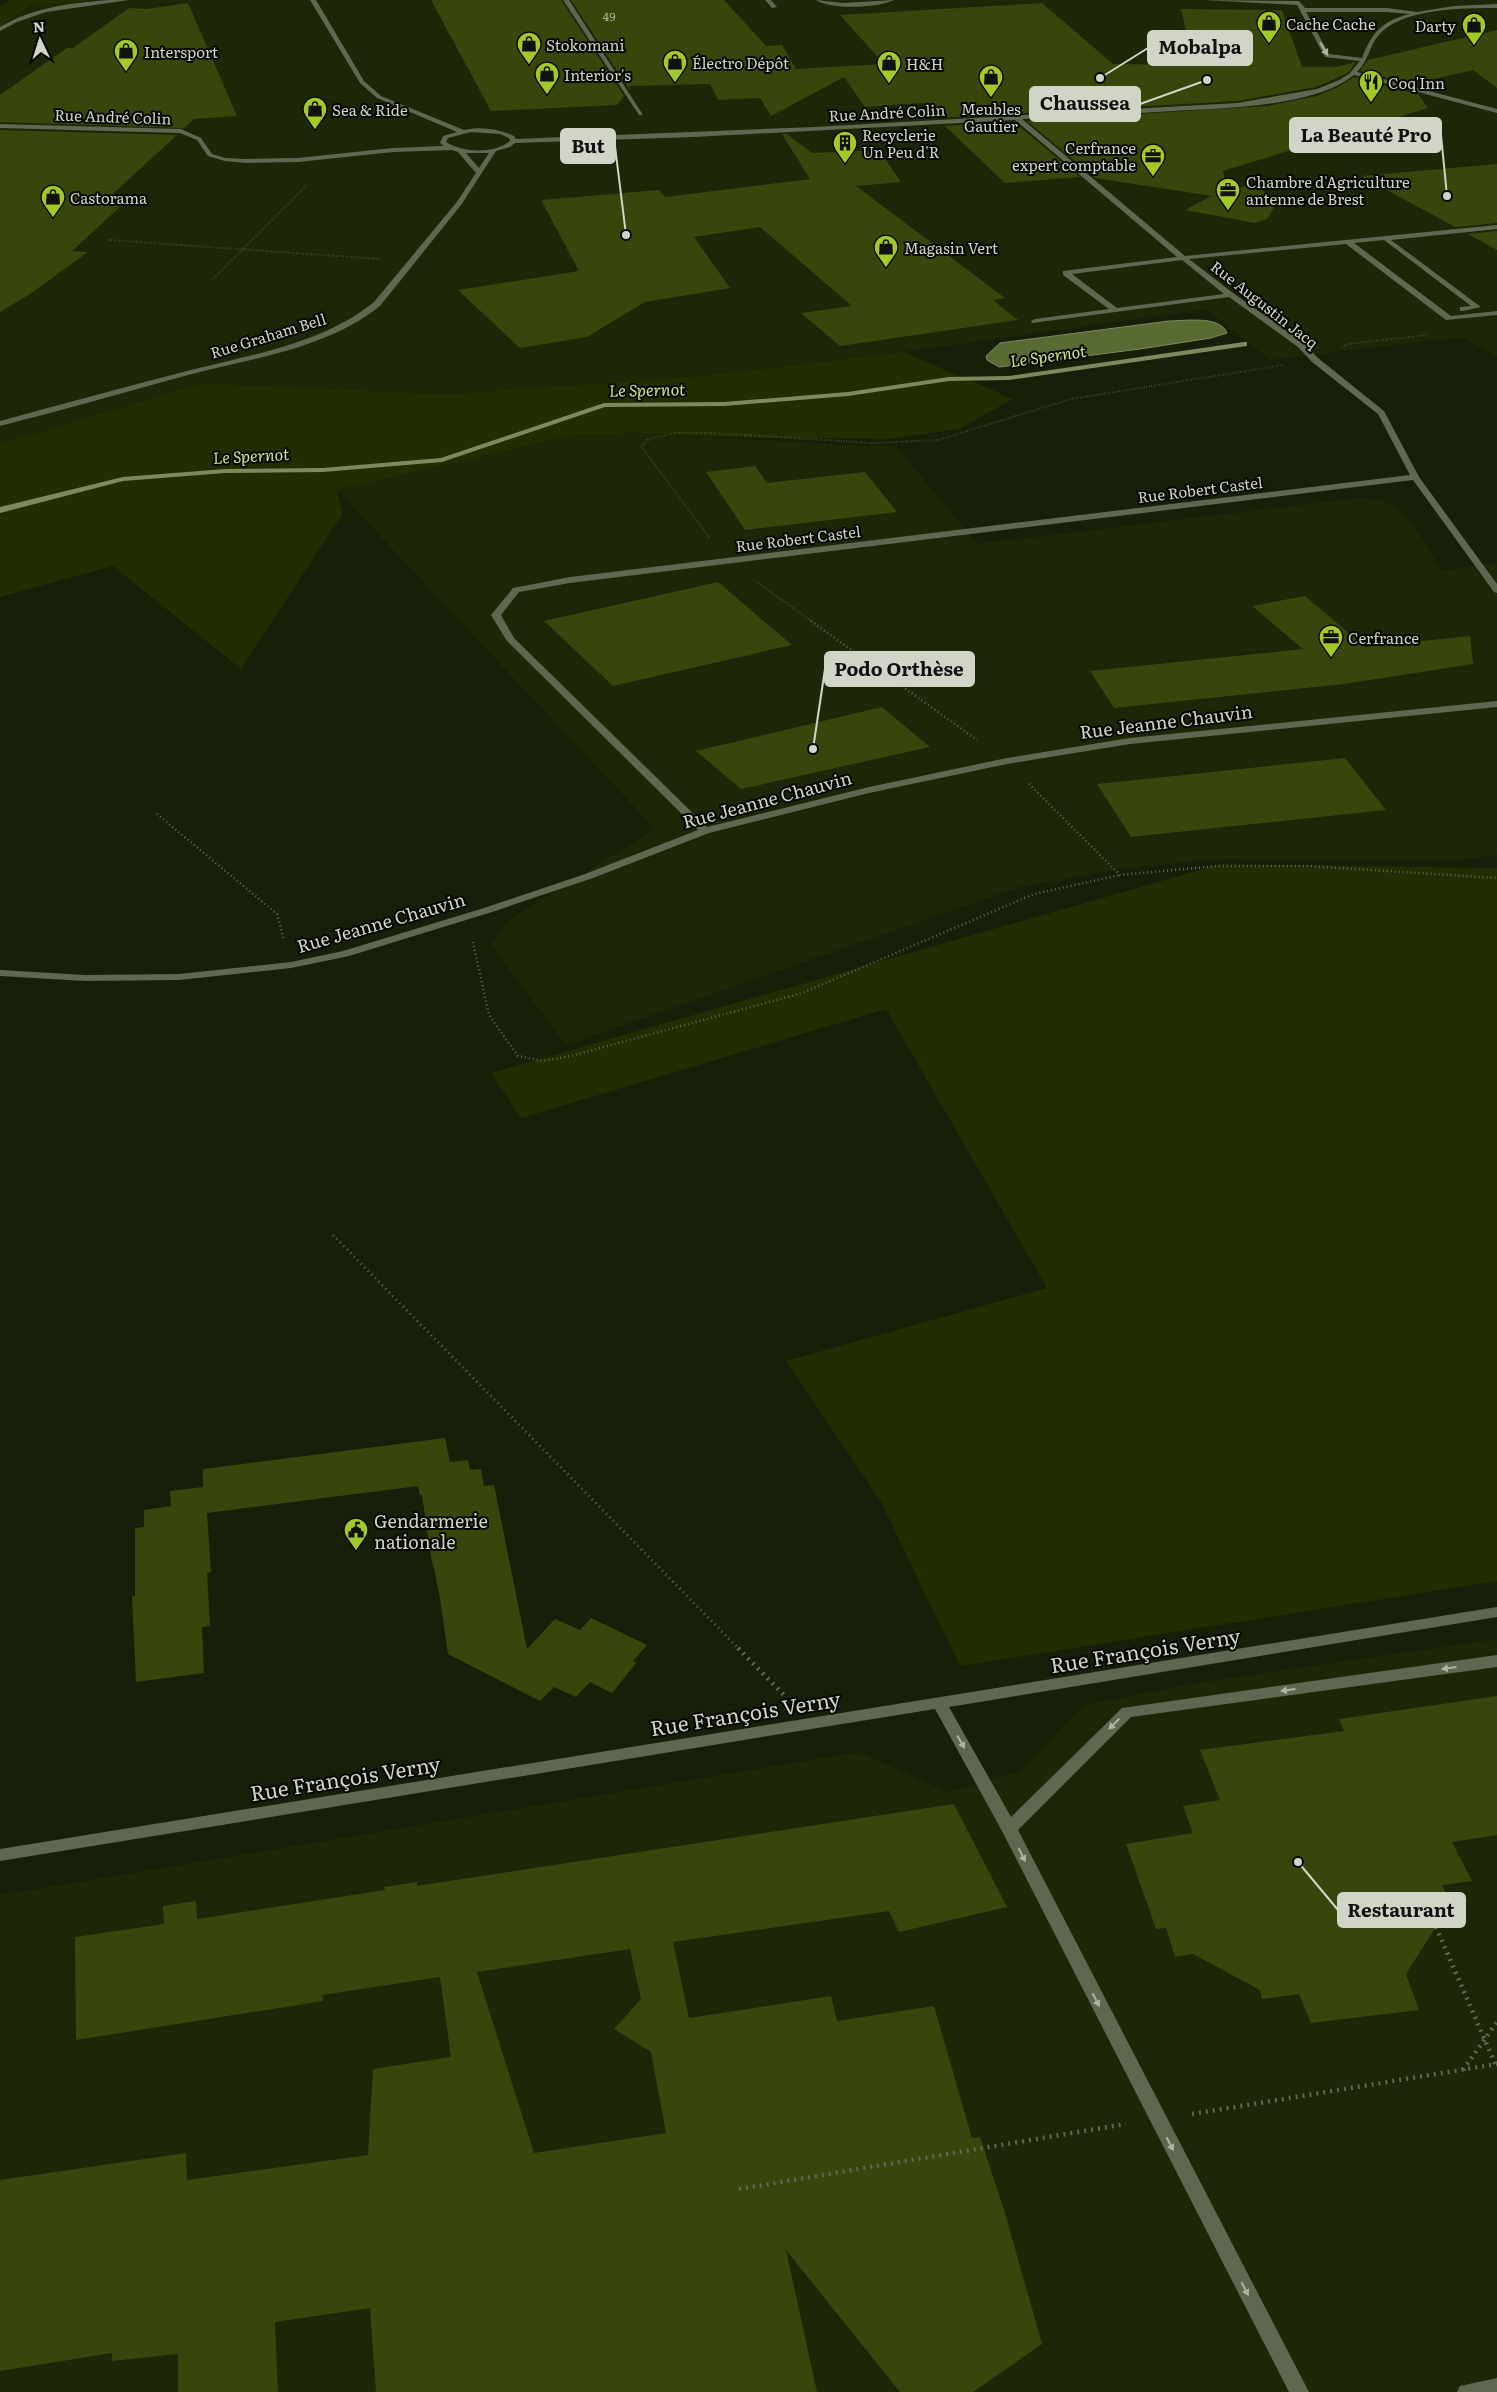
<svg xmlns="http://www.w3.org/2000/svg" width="1497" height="2392" font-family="Literata,serif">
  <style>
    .built { fill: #1d2607 }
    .green { fill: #222d02 }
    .water { fill: #596a32; stroke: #7d8a5f }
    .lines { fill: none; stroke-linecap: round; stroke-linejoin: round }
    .stream { fill: #7d8a5f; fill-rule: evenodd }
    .building { fill: #38460c; fill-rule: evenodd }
    .path-far3 { stroke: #606753; stroke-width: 2; stroke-dasharray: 0.5 2; stroke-linecap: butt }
    .path-far2 { stroke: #606753; stroke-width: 2.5; stroke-dasharray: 1 3; stroke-linecap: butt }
    .path-far1 { stroke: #606753; stroke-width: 3; stroke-dasharray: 1 4; stroke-linecap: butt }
    .path { stroke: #606753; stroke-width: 4.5; stroke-dasharray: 2 5; stroke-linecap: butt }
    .minor { fill: #5f6750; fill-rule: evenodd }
    .oneway { fill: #aeb4a3 }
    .labels { text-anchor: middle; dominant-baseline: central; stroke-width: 4; stroke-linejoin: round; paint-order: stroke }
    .far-number-label { font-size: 12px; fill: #aab198 }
    .far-poi-label { font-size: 15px; fill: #d0d5c7; stroke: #050702; text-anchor: start }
    .far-street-label { font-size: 15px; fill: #d0d5c7; stroke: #050702 }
    .far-water-label { font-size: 16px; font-style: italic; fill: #cbe692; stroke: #050702 }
    .street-label { font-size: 18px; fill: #d0d5c7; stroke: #050702 }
    .poi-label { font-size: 18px; fill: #d0d5c7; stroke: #050702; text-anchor: start }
    .near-street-label { font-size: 21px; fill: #d0d5c7; stroke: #050702 }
    .leader { fill: none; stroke: #d0d5c7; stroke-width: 2 }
    .callout-dot { fill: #d0d5c7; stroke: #050702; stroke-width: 2 }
    .callout { fill: #d0d5c7; stroke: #d0d5c7; stroke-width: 2 }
    .callout-label { font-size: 19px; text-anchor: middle; font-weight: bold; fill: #111 }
  </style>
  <rect width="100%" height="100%" fill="#181f08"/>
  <g class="built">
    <path d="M 47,0 L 1497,0 L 1497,357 L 1462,337 L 1270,360 L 1206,309 L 903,352 L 700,376 L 446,394 L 202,383 L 0,444 L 0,24 L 22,10 Z"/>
    <path d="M 640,433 L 863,446 L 896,446 L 977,544 L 1358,498 L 1382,500 L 1401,512 L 1418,531 L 1442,571 L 1497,562 L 1497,855 L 1458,860 L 1220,859 L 1123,868 L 1020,887 L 566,1045 L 491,945 L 509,920 L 655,829 L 337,490 L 574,435 Z"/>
    <path d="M 1497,1639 L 1497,2392 L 0,2392 L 0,1895 L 859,1752 L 948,1792 L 1021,1771 L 1084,1705 L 1204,1682 Z"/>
  </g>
  <g class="green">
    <path d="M 9,0 L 97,0 L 31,5 L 0,27 L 0,6 Z"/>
    <path d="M 903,352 L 1013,399 L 959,429 L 890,439 L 721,437 L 640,433 L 574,435 L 337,490 L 343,513 L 241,669 L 113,566 L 0,597 L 0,444 L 202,383 L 446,394 L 700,376 Z"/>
    <path d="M 1221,864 L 1497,868 L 1497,1581 L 960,1666 L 881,1502 L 786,1361 L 1047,1288 L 886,1009 L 521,1118 L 491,1073 Z"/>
  </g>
  <path class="water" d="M 1169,321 C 1185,321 1220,315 1227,333 L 1211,338 L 1140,349 L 999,367 L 987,360 L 986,356 L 1000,343 Z"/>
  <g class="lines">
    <path class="stream" d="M 1244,342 L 1247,342 L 1247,346 L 1009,380 L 949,381 L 848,396 L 724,406 L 605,407 L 442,462 L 323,472 L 225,473 L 123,481 L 0,513 L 0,507 L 123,477 L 225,469 L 323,468 L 441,458 L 604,403 L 724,402 L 848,392 L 949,377 L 1009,376 Z"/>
  </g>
  <g class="building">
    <path d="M 431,0 L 561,0 L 624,96 L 617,105 L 491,111 Z"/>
    <path d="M 571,0 L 724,0 L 766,46 L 782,45 L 796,69 L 884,64 L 840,15 L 1042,3 L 1113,64 L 1194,65 L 1181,9 L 1282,10 L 1302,67 L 1336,67 L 1356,62 L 1348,73 L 1316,87 L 1237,101 L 937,118 L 922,103 L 865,107 L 844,77 L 771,116 L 760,98 L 718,100 L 710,84 L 631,86 L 629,89 Z"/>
    <path d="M 188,3 L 237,116 L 194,119 L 184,128 L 0,122 L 0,95 L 67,48 L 73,48 L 129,8 L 147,9 Z"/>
    <path d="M 1497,30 L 1497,88 L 1473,70 L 1412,84 L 1360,71 L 1368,60 Z"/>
    <path d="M 1354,77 L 1418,94 L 1428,108 L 1223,171 L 1226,189 L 1255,185 L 1278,201 L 1267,219 L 1255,223 L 1185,210 L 1212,196 L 1095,178 L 1027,121 L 1268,106 L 1317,96 L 1338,87 Z"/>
    <path d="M 1014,122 L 1080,177 L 1005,183 L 945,126 Z"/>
    <path d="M 0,130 L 177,135 L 102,204 L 122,205 L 72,251 L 88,252 L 30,294 L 0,312 Z"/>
    <path d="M 782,134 L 787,134 L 812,153 L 879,150 L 901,182 L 856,186 L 1005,298 L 993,300 L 1018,320 L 840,346 L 801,313 L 852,306 L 760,227 L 694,237 L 730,288 L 645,302 L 587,337 L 520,348 L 458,290 L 579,271 L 541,200 L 659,190 L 665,197 L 810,179 Z"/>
    <path d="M 1497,164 L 1497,223 L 1455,227 L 1361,176 Z"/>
    <path d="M 1497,231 L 1497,250 L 1468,234 Z"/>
    <path d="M 755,466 L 767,483 L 865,472 L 897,512 L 745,530 L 706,472 Z"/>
    <path d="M 718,582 L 792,645 L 613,686 L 544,621 Z"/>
    <path d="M 1305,596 L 1365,647 L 1470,636 L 1473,664 L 1344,684 L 1114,708 L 1090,671 L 1303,649 L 1252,606 Z"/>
    <path d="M 882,707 L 930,747 L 741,789 L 696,751 Z"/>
    <path d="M 1345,758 L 1386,810 L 1131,837 L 1097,784 Z"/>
    <path d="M 445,1438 L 450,1462 L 468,1460 L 470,1470 L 481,1469 L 484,1486 L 494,1485 L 527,1649 L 555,1619 L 580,1630 L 591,1618 L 647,1645 L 633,1661 L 636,1663 L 612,1693 L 590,1682 L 576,1697 L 554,1687 L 540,1701 L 448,1654 L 440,1598 L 433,1563 L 432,1563 L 422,1495 L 420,1495 L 418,1486 L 207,1513 L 211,1572 L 207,1573 L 210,1626 L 202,1627 L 204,1673 L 136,1682 L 132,1596 L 135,1596 L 135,1528 L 144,1527 L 144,1510 L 171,1506 L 170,1491 L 203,1487 L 203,1469 Z"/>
    <path d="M 1497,1696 L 1497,1835 L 1452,1842 L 1472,1881 L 1442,1885 L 1451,1903 L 1406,1974 L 1419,2010 L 1311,2023 L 1299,1994 L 1262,1999 L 1260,1990 L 1193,1954 L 1175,1957 L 1166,1928 L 1156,1929 L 1126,1844 L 1193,1833 L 1183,1806 L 1220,1800 L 1200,1750 L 1344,1731 L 1339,1719 Z"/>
    <path d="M 954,1804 L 1007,1907 L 899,1932 L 889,1911 L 673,1942 L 689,2018 L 831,1996 L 837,2021 L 934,2006 L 972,2138 L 980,2137 L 1005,2213 L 1042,2344 L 973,2392 L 900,2392 L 786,2250 L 817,2392 L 376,2392 L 370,2308 L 275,2322 L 278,2392 L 178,2392 L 178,2354 L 112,2361 L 112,2353 L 0,2371 L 0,2180 L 186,2153 L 187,2180 L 368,2155 L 373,2069 L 451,2057 L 440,1977 L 322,1995 L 323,2001 L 76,2040 L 75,1937 L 164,1924 L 163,1906 L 196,1901 L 197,1919 L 385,1890 L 384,1887 L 417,1882 L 417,1886 ZM 630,1949 L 641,1999 L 614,2029 L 651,2052 L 666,2133 L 534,2153 L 477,1972 Z"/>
  </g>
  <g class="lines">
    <g class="path-far3">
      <path d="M 109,240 L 380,259"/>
      <path d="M 212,280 L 307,185"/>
      <path d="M 1342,347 L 1348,344 L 1427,335"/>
      <path d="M 709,537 L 641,446 L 649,439 L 675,433 L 711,433 L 873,443 L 938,440 L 1071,399 L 1284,365"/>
      <path d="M 758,583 L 813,622"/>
    </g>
    <g class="path-far2">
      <path d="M 811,621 L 977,740"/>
      <path d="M 1029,784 L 1120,875 L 1217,866 L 1307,866 L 1497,878"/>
      <path d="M 157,814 L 277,914 L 284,940"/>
      <path d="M 473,942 L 489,1015 L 518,1056 L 543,1061 L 571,1056 L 802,993 L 1034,894 L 1120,875"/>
    </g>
    <path class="path-far1" d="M 333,1235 L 740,1650"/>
    <g class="path">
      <path d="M 738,1648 L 787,1698"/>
      <path d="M 1436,1927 L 1497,2068"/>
      <path d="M 1463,2070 L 1497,2022"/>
      <path d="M 1192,2114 L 1497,2064"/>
      <path d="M 739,2189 L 1126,2124"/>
    </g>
    <g class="minor">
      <path d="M 109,0 L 129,0 L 46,12 L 17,22 L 0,31 L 0,27 C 34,7 71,3 109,0 Z"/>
      <path d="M 310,0 L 316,0 L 364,81 L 381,96 L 464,130 C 480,126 499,129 514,136 L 516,139 L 814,127 L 1237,103 L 1317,89 L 1339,80 L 1349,74 L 1360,61 L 1325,57 L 1297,5 L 1203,0 L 1299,1 L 1305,8 L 1387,8 L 1417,12 L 1454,6 L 1497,4 L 1497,8 C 1465,8 1400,8 1378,36 C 1369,47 1368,62 1357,72 L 1497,109 L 1497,113 L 1354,75 C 1314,107 1225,108 1174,111 C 1123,114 1073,117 1022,119 L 1185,256 L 1497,225 L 1497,229 L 1391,240 L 1481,307 L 1463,311 L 1460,311 L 1460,307 L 1471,306 L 1384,240 L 1354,243 L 1451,316 L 1497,311 L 1497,315 L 1446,320 L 1346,244 L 1189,259 L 1233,293 L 1304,343 L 1318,358 L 1384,411 L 1419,477 L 1497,584 L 1497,593 L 1494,592 L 1413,480 L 570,583 L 519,592 L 501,615 L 514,638 L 707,827 L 869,787 L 1007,758 L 1130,738 L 1497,701 L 1497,707 L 1130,744 L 1007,764 L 869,793 L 709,833 L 593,878 L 492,912 L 349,956 L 291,968 L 179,980 L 85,981 L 0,976 L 0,970 L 85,975 L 179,974 L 291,962 L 343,951 L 484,908 L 585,874 L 698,830 L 507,641 L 491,615 L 513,588 L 570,577 L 1410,475 L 1378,414 L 1312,362 L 1298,347 L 1229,297 L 1032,323 L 1031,321 L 1035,319 L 1109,309 L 1063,275 L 1063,271 L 1177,257 L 1015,120 L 694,137 L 515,143 L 510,147 L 496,151 L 461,205 L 380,306 C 326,349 253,358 188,375 C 125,392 63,410 0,426 L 0,421 C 61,404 122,388 183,372 C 248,355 321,345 374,302 L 456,203 L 476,173 L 458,152 L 452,150 L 393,152 L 298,162 L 246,163 L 225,161 L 208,156 L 197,140 L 180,133 L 0,128 L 0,124 L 181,129 L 201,138 L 212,154 L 225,158 L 246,159 L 298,158 L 393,148 L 444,146 L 440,143 L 443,136 L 457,132 L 377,98 L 360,83 ZM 1306,12 L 1387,12 L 1410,14 C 1382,21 1372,32 1362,58 L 1329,54 ZM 471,132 L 500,134 L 509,138 L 510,141 C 494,154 464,153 446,142 L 448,138 ZM 466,153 L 489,153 L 479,168 ZM 1182,260 L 1224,294 L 1117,308 L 1072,274 Z"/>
      <path d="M 563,0 L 569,0 L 643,115 L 639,115 Z"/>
      <path d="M 765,0 L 771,0 L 777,7 L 772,8 Z"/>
      <path d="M 816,0 L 843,3 L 894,0 C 879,8 830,10 816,0 Z"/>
      <path d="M 1497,1607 L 1497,1617 L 949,1707 L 1011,1817 L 1122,1708 L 1497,1655 L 1497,1667 L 1131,1717 L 1018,1830 L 1309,2392 L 1289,2392 L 1002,1831 L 935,1709 L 0,1861 L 0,1849 Z"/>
      <path d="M 1497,2378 L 1497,2392 L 1457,2392 L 1460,2386 Z"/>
    </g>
  </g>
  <defs><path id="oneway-solid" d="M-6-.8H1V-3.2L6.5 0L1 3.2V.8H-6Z" transform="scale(1.25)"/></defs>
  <g class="oneway">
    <use href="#oneway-solid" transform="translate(1324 49) rotate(59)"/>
    <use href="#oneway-solid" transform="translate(1449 1668) rotate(172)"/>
    <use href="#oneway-solid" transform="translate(1288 1690) rotate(172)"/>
    <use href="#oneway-solid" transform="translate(1114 1724) rotate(135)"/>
    <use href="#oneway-solid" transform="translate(961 1742) rotate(61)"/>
    <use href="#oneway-solid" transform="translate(1022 1855) rotate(63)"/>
    <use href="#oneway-solid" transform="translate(1096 2000) rotate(63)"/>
    <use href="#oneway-solid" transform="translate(1170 2144) rotate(63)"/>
    <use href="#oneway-solid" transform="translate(1245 2289) rotate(63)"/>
  </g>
  <defs>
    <symbol id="shop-pin" viewBox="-11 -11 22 30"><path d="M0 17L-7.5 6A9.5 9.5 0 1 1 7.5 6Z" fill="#a2c928" stroke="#050702"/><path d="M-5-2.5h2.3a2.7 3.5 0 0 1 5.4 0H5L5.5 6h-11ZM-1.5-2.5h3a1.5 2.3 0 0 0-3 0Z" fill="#111"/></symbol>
    <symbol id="restaurant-pin" viewBox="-11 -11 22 30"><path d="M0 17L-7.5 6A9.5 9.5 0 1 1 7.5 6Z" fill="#a2c928" stroke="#050702"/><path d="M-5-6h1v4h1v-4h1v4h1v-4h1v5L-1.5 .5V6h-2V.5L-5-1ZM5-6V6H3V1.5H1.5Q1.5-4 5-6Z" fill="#111"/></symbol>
    <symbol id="building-pin" viewBox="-11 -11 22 30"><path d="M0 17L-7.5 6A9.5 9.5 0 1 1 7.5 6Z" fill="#a2c928" stroke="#050702"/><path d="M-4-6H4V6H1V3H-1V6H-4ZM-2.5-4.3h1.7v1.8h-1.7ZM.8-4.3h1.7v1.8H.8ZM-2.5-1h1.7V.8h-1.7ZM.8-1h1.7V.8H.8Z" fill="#111"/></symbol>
    <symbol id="office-pin" viewBox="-11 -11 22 30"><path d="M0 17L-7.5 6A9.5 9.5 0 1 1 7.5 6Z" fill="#a2c928" stroke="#050702"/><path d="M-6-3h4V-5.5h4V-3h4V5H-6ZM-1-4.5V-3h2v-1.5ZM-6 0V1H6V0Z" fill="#111"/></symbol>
    <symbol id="civic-pin" viewBox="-11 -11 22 30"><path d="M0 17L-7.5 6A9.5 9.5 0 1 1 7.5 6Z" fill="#a2c928" stroke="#050702"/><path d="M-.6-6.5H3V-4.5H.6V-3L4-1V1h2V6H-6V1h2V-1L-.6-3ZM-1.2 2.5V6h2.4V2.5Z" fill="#111"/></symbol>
  </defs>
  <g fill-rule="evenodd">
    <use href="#shop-pin" x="1255" y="9" width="28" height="38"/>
    <use href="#shop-pin" x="1460" y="11" width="28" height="38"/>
    <use href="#shop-pin" x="515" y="30" width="28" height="38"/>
    <use href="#shop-pin" x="112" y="37" width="28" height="38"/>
    <use href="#shop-pin" x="661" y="48" width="28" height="38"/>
    <use href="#shop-pin" x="875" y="49" width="28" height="38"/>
    <use href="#shop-pin" x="533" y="60" width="28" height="38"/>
    <use href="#shop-pin" x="977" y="63" width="28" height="38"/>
    <use href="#restaurant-pin" x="1357" y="68" width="28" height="38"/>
    <use href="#shop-pin" x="301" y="95" width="28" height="38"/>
    <use href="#building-pin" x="831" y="129" width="28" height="38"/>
    <use href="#office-pin" x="1139" y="142" width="28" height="38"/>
    <use href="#office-pin" x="1214" y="176" width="28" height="38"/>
    <use href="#shop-pin" x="39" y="183" width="28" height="38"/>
    <use href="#shop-pin" x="872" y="233" width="28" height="38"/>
    <use href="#office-pin" x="1317" y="623" width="28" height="38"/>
    <use href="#civic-pin" x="342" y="1516" width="28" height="38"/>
  </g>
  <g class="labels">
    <g class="far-number-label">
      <text x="609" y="16">49</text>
    </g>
    <g class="far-poi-label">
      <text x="1286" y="23">Cache Cache</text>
      <text x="1456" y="25" text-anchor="end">Darty</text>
      <text x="546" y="44">Stokomani</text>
      <text x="144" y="51">Intersport</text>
      <text x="692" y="62">Électro Dépôt</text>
      <text x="906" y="63">H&amp;H</text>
      <text x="564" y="74">Interior's</text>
      <text x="1388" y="82">Coq'Inn</text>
      <text x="991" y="108" text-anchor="middle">Meubles<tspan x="991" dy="17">Gautier</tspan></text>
      <text x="332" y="109">Sea &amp; Ride</text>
      <text x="862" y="134">Recyclerie<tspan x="862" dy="17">Un Peu d'R</tspan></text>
      <text x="1136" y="147" text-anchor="end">Cerfrance<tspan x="1136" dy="17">expert comptable</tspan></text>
      <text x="1246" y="181">Chambre d'Agriculture<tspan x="1246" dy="17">antenne de Brest</tspan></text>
      <text x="70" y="197">Castorama</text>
      <text x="904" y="247">Magasin Vert</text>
      <text x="1348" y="637">Cerfrance</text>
    </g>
    <g class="far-street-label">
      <text transform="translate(887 112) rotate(-3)">Rue André Colin</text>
      <text transform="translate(113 116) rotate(2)">Rue André Colin</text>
      <text transform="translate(1265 304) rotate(38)">Rue Augustin Jacq</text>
      <text transform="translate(268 335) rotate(-17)">Rue Graham Bell</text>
      <text transform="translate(1200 489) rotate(-7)">Rue Robert Castel</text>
      <text transform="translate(798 538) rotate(-7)">Rue Robert Castel</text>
    </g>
    <g class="far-water-label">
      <text transform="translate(1048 355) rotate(-8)">Le Spernot</text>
      <text transform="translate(647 389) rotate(-1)">Le Spernot</text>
      <text transform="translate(251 455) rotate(-3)">Le Spernot</text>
    </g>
    <g class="street-label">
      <text transform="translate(1166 721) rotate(-7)">Rue Jeanne Chauvin</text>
      <text transform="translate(767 799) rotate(-15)">Rue Jeanne Chauvin</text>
      <text transform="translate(381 922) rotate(-16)">Rue Jeanne Chauvin</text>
    </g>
    <g class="poi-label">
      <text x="374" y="1520">Gendarmerie<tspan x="374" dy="21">nationale</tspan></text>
    </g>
    <g class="near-street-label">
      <text transform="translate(1145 1649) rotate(-9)">Rue François Verny</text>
      <text transform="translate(745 1712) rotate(-9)">Rue François Verny</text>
      <text transform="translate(345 1777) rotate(-9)">Rue François Verny</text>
    </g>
  </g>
  <path class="leader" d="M1100 78L1148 48M1207 80L1140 104M1447 196L1441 135M626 235L615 146M813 749L825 669M1298 1862L1338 1910"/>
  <g class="callout-dot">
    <circle cx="1100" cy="78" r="5"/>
    <circle cx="1207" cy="80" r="5"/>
    <circle cx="1447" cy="196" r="5"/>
    <circle cx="626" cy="235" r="5"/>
    <circle cx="813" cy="749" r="5"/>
    <circle cx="1298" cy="1862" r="5"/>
  </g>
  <g class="callout">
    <rect x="1148" y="31" width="104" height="34" rx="5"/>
    <rect x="1030" y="87" width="110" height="34" rx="5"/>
    <rect x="1290" y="118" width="151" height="34" rx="5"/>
    <rect x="561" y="129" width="54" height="34" rx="5"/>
    <rect x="825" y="652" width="149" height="34" rx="5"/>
    <rect x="1338" y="1893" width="127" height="34" rx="5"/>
  </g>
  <g class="callout-label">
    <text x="1200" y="54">Mobalpa</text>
    <text x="1085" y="110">Chaussea</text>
    <text x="1366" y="142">La Beauté Pro</text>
    <text x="588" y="153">But</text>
    <text x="899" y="676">Podo Orthèse</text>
    <text x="1401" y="1917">Restaurant</text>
  </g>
  <g transform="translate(40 40) rotate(356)" stroke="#050702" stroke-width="4" paint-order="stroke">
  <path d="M0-4L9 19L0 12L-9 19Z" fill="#d0d5c7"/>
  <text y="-8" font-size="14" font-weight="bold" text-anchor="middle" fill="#d0d5c7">N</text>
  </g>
</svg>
